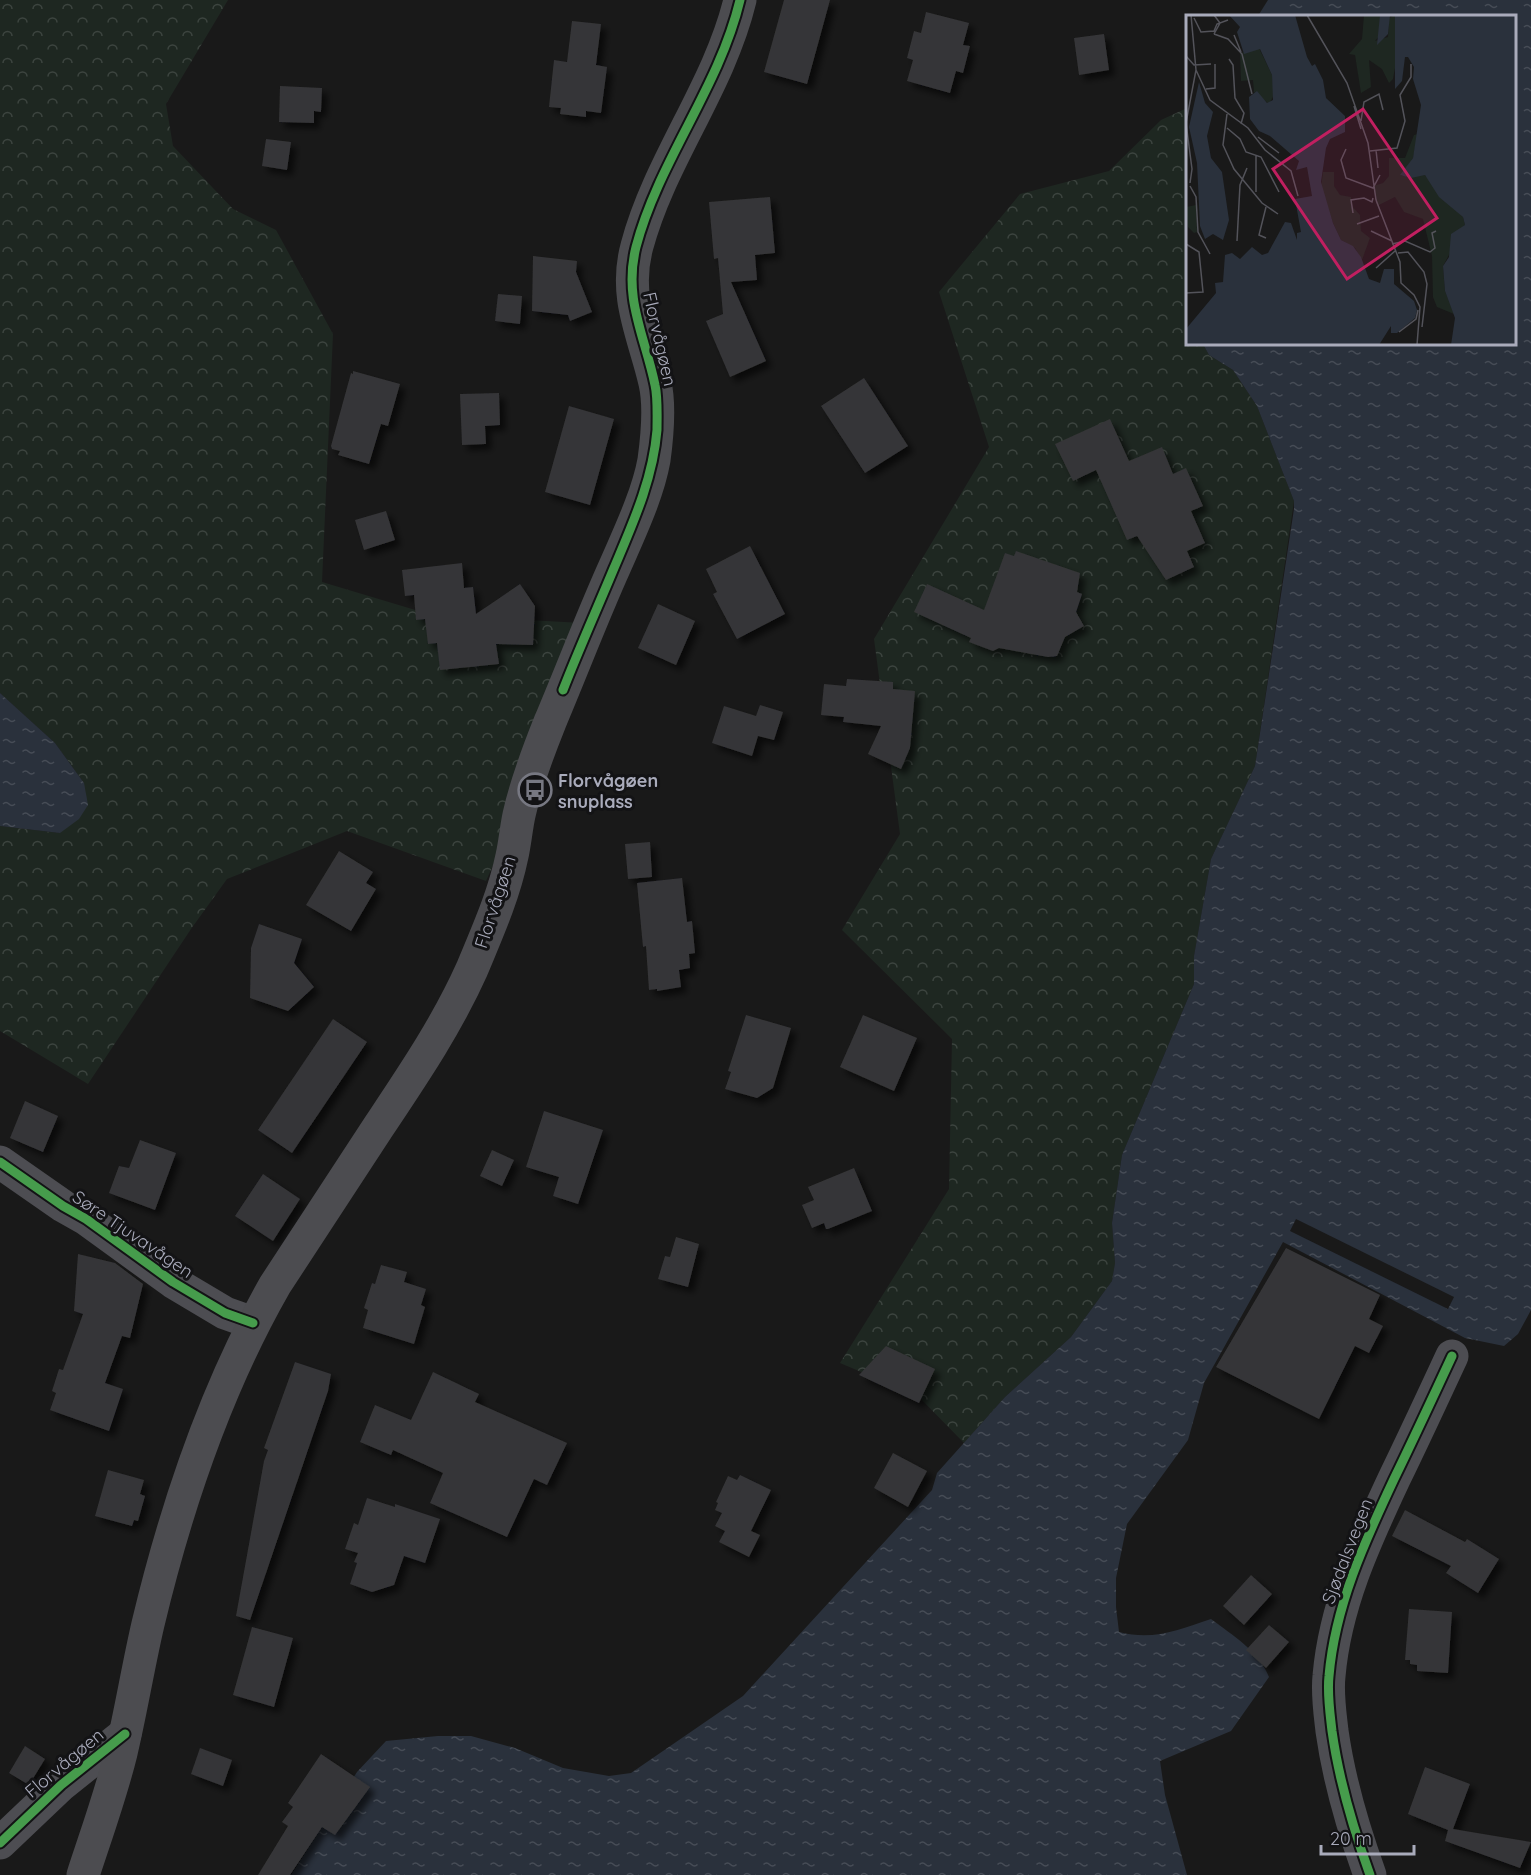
<svg xmlns="http://www.w3.org/2000/svg" width="1531" height="1875" font-family="Quicksand,sans-serif">
  <style>
    .forest { fill: url(#forest-crowns) }
    .water { fill: url(#water-ripples) }
    .pier { fill: #191919 }
    .building { fill: #353537; filter: url(#shadow) }
    .lines { fill: none; stroke-linecap: round; stroke-linejoin: round }
    .street { stroke: #4d4d52; stroke-width: 33 }
    .secondary { stroke: #4c4c50; stroke-width: 33 }
    .cycleway-casing { stroke: #131315; stroke-width: 13 }
    .cycleway { stroke: #469c4c; stroke-width: 9 }
    .labels { text-anchor: middle; dominant-baseline: central; stroke-width: 6; stroke-linejoin: round; paint-order: stroke }
    .street-label { font-size: 18px; fill: #a9abbb; stroke: #131315 }
    .poi-label { font-size: 18px; font-weight: bold; fill: #a9abbb; stroke: #131315; text-anchor: start }
    .inset-road { fill: none; stroke: #53535a; stroke-width: 1.5 }
    .view { fill: #c11f60; fill-opacity: 0.15; stroke: #c11f60; stroke-width: 3 }
    .inset-edge { fill: none; stroke: #a9abbb; stroke-width: 3 }
  </style>
  <defs>
    <pattern id="forest-crowns" width="20" height="18" patternUnits="userSpaceOnUse" patternTransform="scale(1.5)"><rect width="20" height="18" fill="#1e2721"/><path d="M2 6a3 3 0 1 1 6 0M12 15a3 3 0 1 1 6 0" fill="none" stroke="#3c443f"/></pattern>
    <pattern id="water-ripples" width="26" height="14" patternUnits="userSpaceOnUse" patternTransform="scale(1.5)"><rect width="26" height="14" fill="#2a313c"/><path d="M2 4q2-2 4 0t4 0M15 11q2-2 4 0t4 0" fill="none" stroke="#464c56"/></pattern>
    <filter id="shadow"><feDropShadow dx="5.5" dy="5.5" stdDeviation="3" flood-color="#0009"/></filter>
  </defs>
  <rect width="100%" height="100%" fill="#191919"/>
  <g class="forest">
    <path d="M 0,0 L 228,0 L 166,104 L 173,146 L 233,209 L 276,230 L 333,334 L 322,582 L 432,615 L 601,624 L 486,881 L 347,831 L 227,879 L 191,929 L 88,1084 L 0,1031 L 0,826 L 60,833 L 84,783 L 55,743 L 0,693 Z"/>
    <path d="M 1187,108 L 1188,344 L 1203,344 L 1209,355 L 1233,370 L 1257,406 L 1294,501 L 1255,766 L 1211,859 L 1194,956 L 1194,984 L 1122,1155 L 1112,1223 L 1115,1263 L 1112,1281 L 1071,1337 L 1005,1397 L 964,1443 L 918,1396 L 840,1363 L 949,1189 L 952,1039 L 842,930 L 900,834 L 874,639 L 989,447 L 939,292 L 1020,194 L 1109,171 L 1161,120 Z"/>
  </g>
  <g class="water">
    <path d="M 1268,0 L 1531,0 L 1531,1310 L 1518,1334 L 1504,1346 L 1465,1338 L 1283,1242 L 1204,1383 L 1188,1440 L 1127,1524 L 1116,1578 L 1116,1607 L 1119,1632 C 1153,1641 1178,1630 1211,1619 C 1232,1635 1259,1651 1269,1677 L 1231,1731 L 1160,1761 L 1165,1795 L 1187,1875 L 291,1875 L 357,1772 L 386,1741 L 438,1736 L 471,1736 L 515,1748 L 563,1768 L 609,1776 L 631,1773 L 743,1696 L 932,1490 L 937,1473 L 1005,1397 L 1071,1337 L 1112,1281 L 1115,1263 L 1112,1223 L 1122,1155 L 1194,984 L 1194,956 L 1211,859 L 1255,766 L 1294,509 L 1294,501 L 1257,406 L 1233,370 L 1209,355 L 1203,344 L 1514,344 L 1514,16 L 1258,16 Z"/>
    <path d="M 0,693 L 55,743 L 84,783 L 88,805 L 79,819 L 60,833 L 0,826 Z"/>
  </g>
  <path class="pier" d="M 1296,1219 L 1454,1297 L 1448,1309 L 1290,1231 Z"/>
  <g class="building">
    <path d="M 784,0 L 830,0 L 807,84 L 764,72 Z"/>
    <path d="M 926,12 L 969,23 L 963,45 L 970,46 L 963,73 L 956,71 L 950,93 L 907,81 L 913,60 L 907,58 L 914,31 L 921,33 Z"/>
    <path d="M 572,21 L 601,24 L 596,65 L 607,67 L 601,113 L 586,111 L 586,117 L 560,114 L 561,108 L 549,107 L 554,60 L 567,62 Z"/>
    <path d="M 1104,34 L 1109,70 L 1079,75 L 1074,38 Z"/>
    <path d="M 280,86 L 322,88 L 321,112 L 314,111 L 314,123 L 279,122 Z"/>
    <path d="M 266,139 L 291,142 L 287,170 L 262,166 Z"/>
    <path d="M 770,197 L 775,253 L 755,255 L 757,280 L 731,282 L 766,361 L 730,377 L 706,321 L 723,314 L 718,258 L 714,259 L 709,202 Z"/>
    <path d="M 533,256 L 577,261 L 576,272 L 592,312 L 570,321 L 568,315 L 532,311 Z"/>
    <path d="M 498,294 L 522,296 L 520,324 L 495,321 Z"/>
    <path d="M 353,371 L 400,384 L 388,426 L 381,424 L 369,464 L 338,455 L 340,451 L 332,449 L 331,446 L 351,373 L 353,374 Z"/>
    <path d="M 864,378 L 908,446 L 865,473 L 821,406 Z"/>
    <path d="M 499,393 L 500,425 L 485,426 L 486,444 L 462,445 L 460,394 Z"/>
    <path d="M 569,406 L 614,419 L 590,505 L 545,492 Z"/>
    <path d="M 1110,419 L 1129,461 L 1162,447 L 1173,474 L 1186,468 L 1203,506 L 1191,511 L 1205,543 L 1187,551 L 1194,567 L 1166,580 L 1137,536 L 1127,540 L 1096,470 L 1073,481 L 1055,444 Z"/>
    <path d="M 386,511 L 395,540 L 364,550 L 355,520 Z"/>
    <path d="M 750,546 L 785,614 L 737,639 L 713,594 L 717,592 L 706,569 Z"/>
    <path d="M 1016,551 L 1080,573 L 1077,592 L 1082,594 L 1076,612 L 1084,626 L 1065,637 L 1057,656 L 1048,657 L 999,648 L 993,651 L 969,642 L 971,638 L 914,612 L 927,584 L 984,610 L 1005,553 L 1014,556 Z"/>
    <path d="M 462,563 L 464,588 L 473,587 L 476,614 L 520,584 L 535,606 L 533,645 L 496,644 L 499,664 L 440,670 L 437,643 L 428,644 L 425,619 L 416,620 L 414,595 L 405,596 L 402,570 Z"/>
    <path d="M 658,604 L 695,621 L 676,665 L 638,648 Z"/>
    <path d="M 847,679 L 893,682 L 893,689 L 915,691 L 910,748 L 901,769 L 868,754 L 881,726 L 843,722 L 844,717 L 821,715 L 824,684 L 846,686 Z"/>
    <path d="M 760,705 L 783,712 L 774,740 L 758,736 L 752,756 L 712,743 L 724,706 L 756,716 Z"/>
    <path d="M 650,842 L 652,877 L 628,879 L 625,844 Z"/>
    <path d="M 339,851 L 373,872 L 366,883 L 376,889 L 351,931 L 306,905 Z"/>
    <path d="M 682,878 L 687,922 L 692,921 L 695,953 L 689,954 L 690,968 L 679,970 L 681,987 L 657,991 L 657,989 L 649,990 L 646,946 L 643,947 L 637,883 Z"/>
    <path d="M 259,924 L 302,939 L 294,963 L 314,987 L 288,1011 L 250,998 L 251,948 Z"/>
    <path d="M 746,1015 L 791,1028 L 773,1088 L 757,1098 L 725,1089 L 731,1072 L 728,1071 Z"/>
    <path d="M 863,1015 L 917,1038 L 894,1091 L 840,1067 Z"/>
    <path d="M 333,1019 L 367,1042 L 292,1153 L 258,1130 Z"/>
    <path d="M 25,1101 L 58,1116 L 43,1152 L 10,1138 Z"/>
    <path d="M 544,1111 L 603,1130 L 578,1204 L 553,1196 L 559,1177 L 526,1167 Z"/>
    <path d="M 140,1140 L 176,1153 L 155,1210 L 109,1193 L 119,1166 L 129,1168 Z"/>
    <path d="M 492,1150 L 514,1160 L 502,1186 L 480,1176 Z"/>
    <path d="M 854,1168 L 872,1211 L 828,1229 L 826,1229 L 824,1223 L 812,1228 L 802,1205 L 814,1200 L 808,1187 Z"/>
    <path d="M 263,1174 L 300,1199 L 273,1241 L 235,1216 Z"/>
    <path d="M 676,1237 L 699,1244 L 688,1287 L 658,1279 L 665,1256 L 670,1257 Z"/>
    <path d="M 1286,1248 L 1380,1295 L 1369,1319 L 1383,1326 L 1369,1353 L 1355,1346 L 1319,1419 L 1216,1367 Z"/>
    <path d="M 78,1254 L 115,1263 L 143,1284 L 130,1338 L 122,1336 L 105,1383 L 123,1389 L 109,1431 L 50,1410 L 56,1393 L 52,1391 L 59,1369 L 63,1370 L 83,1314 L 74,1311 Z"/>
    <path d="M 381,1265 L 407,1272 L 404,1282 L 426,1289 L 421,1305 L 425,1307 L 414,1344 L 363,1328 L 368,1310 L 364,1308 L 372,1283 L 375,1284 Z"/>
    <path d="M 886,1346 L 935,1369 L 919,1403 L 859,1375 Z"/>
    <path d="M 295,1362 L 331,1374 L 328,1391 L 250,1620 L 236,1616 L 264,1461 L 268,1450 L 264,1448 Z"/>
    <path d="M 433,1372 L 479,1394 L 475,1402 L 567,1443 L 547,1485 L 534,1479 L 507,1537 L 430,1503 L 443,1473 L 393,1450 L 391,1455 L 360,1442 L 375,1405 L 411,1420 Z"/>
    <path d="M 893,1453 L 927,1471 L 908,1507 L 874,1488 Z"/>
    <path d="M 108,1470 L 144,1480 L 140,1494 L 145,1496 L 138,1521 L 134,1520 L 132,1526 L 95,1516 Z"/>
    <path d="M 740,1475 L 771,1490 L 751,1531 L 760,1535 L 749,1557 L 719,1542 L 725,1531 L 715,1526 L 722,1513 L 715,1510 L 718,1503 L 716,1502 L 728,1476 L 737,1480 Z"/>
    <path d="M 367,1498 L 395,1507 L 395,1504 L 440,1519 L 425,1563 L 404,1556 L 394,1585 L 372,1592 L 350,1584 L 357,1563 L 354,1562 L 358,1553 L 345,1549 L 354,1523 L 358,1525 Z"/>
    <path d="M 1405,1510 L 1465,1542 L 1467,1539 L 1499,1559 L 1478,1593 L 1446,1573 L 1451,1566 L 1392,1536 Z"/>
    <path d="M 1251,1575 L 1272,1594 L 1244,1625 L 1223,1606 Z"/>
    <path d="M 1409,1609 L 1452,1612 L 1448,1673 L 1417,1671 L 1417,1665 L 1410,1664 L 1410,1660 L 1405,1660 Z"/>
    <path d="M 1269,1625 L 1289,1642 L 1266,1668 L 1246,1650 Z"/>
    <path d="M 252,1627 L 293,1638 L 274,1707 L 233,1695 Z"/>
    <path d="M 25,1746 L 45,1759 L 29,1785 L 9,1773 Z"/>
    <path d="M 200,1748 L 232,1760 L 223,1786 L 191,1774 Z"/>
    <path d="M 321,1754 L 370,1787 L 335,1835 L 322,1827 L 290,1875 L 258,1875 L 288,1826 L 282,1822 L 293,1807 L 288,1803 Z"/>
    <path d="M 1425,1767 L 1470,1784 L 1453,1829 L 1531,1842 L 1520,1868 L 1445,1841 L 1448,1830 L 1408,1814 Z"/>
  </g>
  <g class="lines">
    <g class="street">
      <path d="M 0,1162 L 63,1206 L 86,1219 L 173,1282 L 225,1313 L 253,1323"/>
      <path d="M 0,1843 L 61,1785 L 125,1734"/>
      <path d="M 1370,1875 C 1353,1828 1339,1781 1332,1731 C 1330,1713 1327,1694 1329,1676 C 1335,1606 1364,1543 1394,1479 C 1414,1438 1433,1397 1452,1356"/>
    </g>
    <path class="secondary" d="M 83,1875 C 96,1835 111,1794 121,1753 C 131,1711 138,1667 148,1624 C 176,1507 215,1390 275,1285 C 310,1232 344,1179 379,1126 C 413,1075 447,1025 472,969 C 487,933 504,895 512,856 C 515,843 516,829 519,815 C 526,783 538,752 550,722 C 572,670 592,617 615,566 C 629,534 648,494 654,460 C 657,438 660,405 655,383 C 644,335 623,297 637,246 C 660,160 719,87 740,0"/>
    <defs>
      <g id="cycleway">
        <path d="M 563,690 C 579,649 597,609 614,568 C 633,523 653,479 657,430 C 657,416 658,398 655,385 C 645,336 623,299 636,247 C 659,160 719,88 740,0"/>
        <path d="M 0,1162 L 63,1206 L 86,1219 L 173,1282 L 225,1313 L 253,1323"/>
        <path d="M 0,1843 L 61,1785 L 125,1734"/>
        <path d="M 1370,1875 C 1353,1828 1339,1781 1332,1731 C 1330,1713 1327,1694 1329,1676 C 1335,1606 1364,1543 1394,1479 C 1414,1438 1433,1397 1452,1356"/>
      </g>
    </defs>
    <use href="#cycleway" class="cycleway-casing"/>
    <use href="#cycleway" class="cycleway"/>
  </g>
  <defs>
    <symbol id="bus-ring" viewBox="-11 -11 22 22"><circle r="9.5" fill="#131315" stroke="#777882" stroke-width="1.5"/><path d="M-5-6H5V4H4V6H2V4H-2V6H-4V4H-5ZM-3.5-4V0h7V-4ZM-3.5 1.2v1.5H-2V1.2ZM2 1.2v1.5H3.5V1.2Z" fill="#777882"/></symbol>
  </defs>
  <g fill-rule="evenodd">
    <use href="#bus-ring" x="516" y="771" width="38" height="38"/>
  </g>
  <g class="labels">
    <g class="street-label">
      <text transform="translate(660 339) rotate(77)">Florvågøen</text>
      <text transform="translate(495 902) rotate(-72)">Florvågøen</text>
      <text transform="translate(133 1234) rotate(34)">Søre Tjuvavågen</text>
      <text transform="translate(1347 1551) rotate(-69)">Sjødalsvegen</text>
      <text transform="translate(64 1763) rotate(-40)">Florvågøen</text>
    </g>
    <g class="poi-label">
      <text x="558" y="780">Florvågøen<tspan x="558" dy="21">snuplass</tspan></text>
    </g>
  </g>
  <g transform="translate(1186 15)">
    <rect width="330" height="330" fill="#191919"/>
    <path d="M 10,190 L 11,217 L 8,218 L 2,212 L 0,192 Z" fill="#1e2721"/>
    <path d="M 178,0 L 194,0 L 195,19 L 189,26 L 202,22 L 203,3 L 209,0 L 212,36 L 207,64 L 203,68 L 196,54 L 183,45 L 185,72 L 175,78 L 169,40 L 163,39 L 176,24 ZM 73,33 L 86,60 L 88,80 L 83,89 L 68,77 L 67,65 L 55,66 L 54,38 ZM 232,119 L 227,143 L 215,161 L 239,160 L 277,202 L 279,210 L 257,251 L 259,276 L 268,299 L 251,292 L 247,282 L 246,241 L 237,204 L 218,197 L 209,182 L 191,191 L 187,171 L 197,168 L 203,161 L 203,143 L 219,143 L 228,120 ZM 137,157 L 148,157 L 148,171 L 154,180 L 165,182 L 165,190 L 174,200 L 175,216 L 184,223 L 176,245 L 169,233 L 155,225 L 147,208 L 135,172 Z" fill="#1e2721"/>
    <path d="M 43,0 L 109,0 L 121,42 L 126,51 L 129,49 L 137,65 L 140,83 L 159,101 L 159,117 L 144,124 L 140,133 L 135,167 L 147,208 L 155,225 L 167,231 L 175,242 L 183,264 L 194,268 L 198,254 L 208,254 L 208,269 L 228,286 L 231,295 L 229,303 L 211,318 L 205,318 L 205,311 L 193,330 L 0,330 L 0,314 L 30,278 L 29,268 L 37,267 L 39,240 L 46,238 L 54,244 L 66,232 L 76,240 L 82,238 L 99,207 L 105,208 L 111,225 L 111,218 L 115,217 L 109,184 L 126,181 L 121,152 L 110,155 L 113,146 L 84,121 L 73,116 L 64,104 L 63,82 L 71,76 L 81,88 L 87,85 L 86,60 L 74,34 L 58,39 L 51,17 L 54,12 ZM 194,0 L 204,0 L 202,19 L 191,30 ZM 209,0 L 330,0 L 330,330 L 265,330 L 269,303 L 259,276 L 257,251 L 263,242 L 265,219 L 279,210 L 277,202 L 253,182 L 239,160 L 225,163 L 214,160 L 227,143 L 235,90 L 227,64 L 228,52 L 222,42 L 219,42 L 216,66 L 209,74 ZM 13,67 L 19,88 L 27,97 L 21,121 L 25,143 L 36,157 L 43,205 L 37,225 L 27,219 L 19,224 L 14,211 L 11,148 L 3,112 Z" fill="#2a313c"/>
    <path class="inset-road" d="M 121,0 L 161,68 L 182,128 L 190,185M 8,3 L 15,17 L 28,16 L 31,9 L 42,5M 28,19 L 42,24 L 56,39 L 66,79M 28,19 L 34,8 L 28,0M 48,20 L 55,37M 0,41 L 8,50 L 25,49M 43,44 L 47,50 L 49,83 L 58,98 L 55,109M 10,55 L 24,85 L 62,113 L 79,135 L 105,156 L 112,181M 20,74 L 29,73 L 29,49M 168,91 L 175,114M 41,99 L 37,130 L 48,154 L 76,188 L 92,199M 175,106 L 178,87 L 193,79 L 197,95M 41,113 L 54,124 L 60,137 L 75,142 L 93,177M 72,122 L 93,138M 160,134 L 155,145 L 160,163 L 187,173 L 194,160M 190,135 L 192,153M 184,136 L 211,133 L 219,106 L 214,80 L 225,62 L 225,49M 4,168 L 6,154 L 0,108 L 10,55 L 5,0M 4,171 L 10,182 L 12,217 L 24,239M 70,177 L 70,141M 190,185 L 214,247 L 215,268 L 228,280 L 234,292 L 231,330M 80,192 L 73,220 L 80,223M 167,198 L 165,185 L 178,183 L 186,187 L 187,183M 171,209 L 193,201M 185,216 L 206,226M 51,226 L 54,170 L 61,153M 0,229 L 13,237 L 17,277 L 0,278M 206,229 L 219,226 L 244,237 L 249,233 L 246,218 L 250,216M 212,238 L 222,237 L 238,257 L 241,269 L 236,312M 190,253 L 209,236M 213,317 L 230,304 L 232,295"/>
    <path class="view" d="M 177,94 L 251,203 L 161,264 L 87,154 Z"/>
    <rect width="330" height="330" class="inset-edge"/>
  </g>
  <path d="M1321 1845v9h93v-9" fill="none" stroke="#a9abbb" stroke-width="3"/>
  <text x="1330" y="1845" font-size="18" fill="#a9abbb" stroke="#131315" stroke-width="4.5" paint-order="stroke">20 m</text>
</svg>
